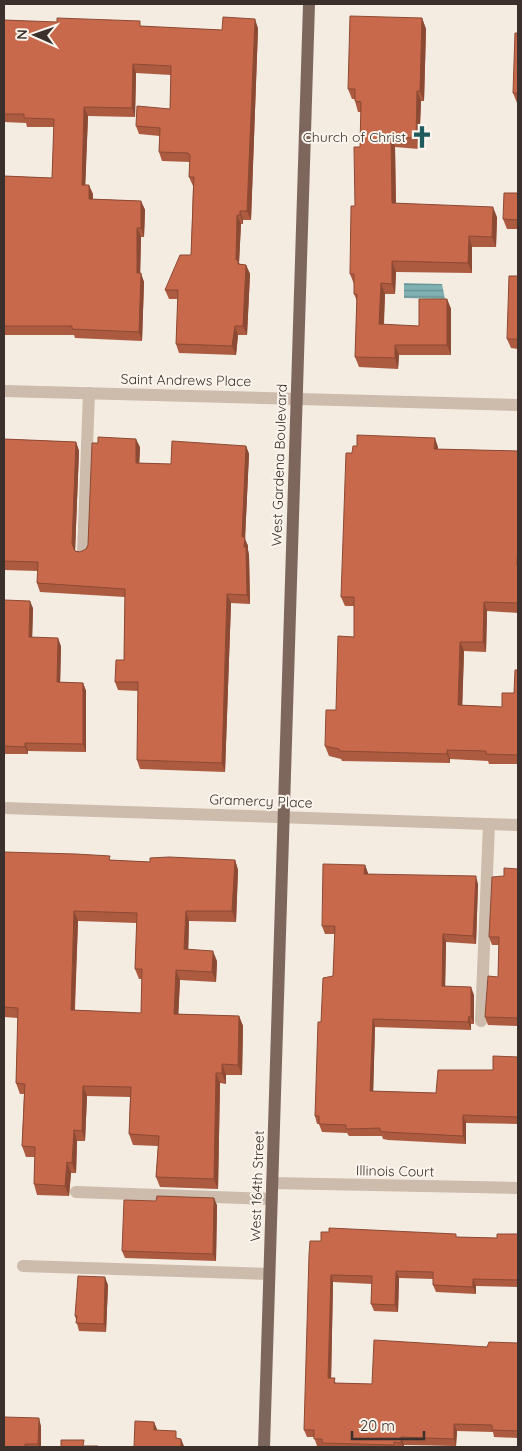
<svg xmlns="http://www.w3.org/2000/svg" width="522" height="1451" font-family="Quicksand,sans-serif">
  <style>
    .water { fill: url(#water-rules) }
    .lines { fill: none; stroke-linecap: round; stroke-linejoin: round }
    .minor { stroke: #cdbbac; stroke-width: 12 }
    .major { stroke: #7d675c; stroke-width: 12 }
    .wall { fill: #ac5a40; fill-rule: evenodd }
    .shaded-wall { fill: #8c4a34 }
    .building { fill: #c8694b; stroke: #8c4a34; fill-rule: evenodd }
    .labels { text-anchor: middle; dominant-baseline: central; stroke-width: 4; stroke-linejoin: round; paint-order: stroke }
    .poi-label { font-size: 14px; fill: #3b302b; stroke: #fbf5ee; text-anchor: end }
    .street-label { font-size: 14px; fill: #3b302b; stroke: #fbf5ee }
  </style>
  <defs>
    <pattern id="water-rules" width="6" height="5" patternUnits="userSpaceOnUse" patternTransform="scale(1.25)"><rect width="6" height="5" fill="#7fb0b2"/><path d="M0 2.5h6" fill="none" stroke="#699091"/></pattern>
  </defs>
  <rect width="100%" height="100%" fill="#f4ebe1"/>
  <path class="water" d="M 404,283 L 442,284 L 445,299 L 404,298 Z"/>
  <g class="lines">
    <g class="minor">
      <path d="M 4,391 L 518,405"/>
      <path d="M 83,553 L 89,393"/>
      <path d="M 4,808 L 518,825"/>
      <path d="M 481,1021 L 489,824"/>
      <path d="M 272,1183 L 518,1188"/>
      <path d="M 76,1192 L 272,1199"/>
      <path d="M 23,1266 L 269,1274"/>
    </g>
    <path class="major" d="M 264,1447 L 309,4"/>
  </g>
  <g class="wall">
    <path d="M 422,18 L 426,29 L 424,101 L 421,101 L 419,149 L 395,147 L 396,204 L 497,217 L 496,247 L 472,247 L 472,273 L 396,272 L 395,294 L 385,294 L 384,325 L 419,326 L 447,299 L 451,309 L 451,355 L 399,355 L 398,369 L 359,367 L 355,357 L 357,301 L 354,294 L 354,284 L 350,274 L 360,147 L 361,112 L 358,112 L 355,101 L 355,99 L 352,99 L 348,89 Z"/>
    <path d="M 4,20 L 222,30 L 258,28 L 251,220 L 243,220 L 243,224 L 241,224 L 239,263 L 240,264 L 246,265 L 250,274 L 247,335 L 238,335 L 236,355 L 179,353 L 176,344 L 178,299 L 169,299 L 165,290 L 191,255 L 193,186 L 189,177 L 190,162 L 162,161 L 159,152 L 160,136 L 139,134 L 136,126 L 170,109 L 171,75 L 136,73 L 135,117 L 88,116 L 85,185 L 93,194 L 93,199 L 141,201 L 145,210 L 144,237 L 141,237 L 140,273 L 144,282 L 142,341 L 75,338 L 74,335 L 4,335 L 4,176 L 52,178 L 54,127 L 27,127 L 26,123 L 4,122 Z"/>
    <path d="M 518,33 L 518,103 L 517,103 L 513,93 Z"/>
    <path d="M 518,193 L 518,229 L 507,229 L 503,219 Z"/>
    <path d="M 518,276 L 518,349 L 511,348 L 507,339 Z"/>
    <path d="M 4,439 L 76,442 L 79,451 L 75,551 L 80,552 L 86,549 L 140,447 L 139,463 L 171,464 L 246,446 L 249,454 L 245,539 L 248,546 L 248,550 L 249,555 L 250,604 L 231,603 L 225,772 L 140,769 L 137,760 L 138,691 L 118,690 L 115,682 L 124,660 L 125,597 L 40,592 L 37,583 L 38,571 L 4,570 Z"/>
    <path d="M 438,447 L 438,449 L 518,451 L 518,613 L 487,611 L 486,652 L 464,651 L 462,705 L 502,707 L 514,693 L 518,670 L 518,764 L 489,764 L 488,761 L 450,759 L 450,763 L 342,761 L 341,759 L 329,756 L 325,746 L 336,710 L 354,637 L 354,606 L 345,606 L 341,597 L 352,453 Z"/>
    <path d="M 4,600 L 33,608 L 32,637 L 61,646 L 60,682 L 83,683 L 86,691 L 86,752 L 28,751 L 28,754 L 4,754 Z"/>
    <path d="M 4,852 L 111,860 L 150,862 L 235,860 L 238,870 L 236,922 L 189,921 L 188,950 L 217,961 L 216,982 L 180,980 L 178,1014 L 239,1016 L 243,1026 L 242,1075 L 226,1075 L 226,1084 L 220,1083 L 218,1189 L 160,1187 L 156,1177 L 158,1146 L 133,1145 L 129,1134 L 130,1097 L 87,1096 L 85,1141 L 77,1141 L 76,1173 L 71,1173 L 69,1196 L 37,1195 L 34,1184 L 35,1157 L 26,1157 L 22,1146 L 24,1094 L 20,1094 L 16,1083 L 18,1018 L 4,1017 ZM 78,921 L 137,923 L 135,969 L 139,979 L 142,979 L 141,1013 L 75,1010 Z"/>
    <path d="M 365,865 L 368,874 L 478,884 L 476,944 L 446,942 L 445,986 L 474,995 L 474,1024 L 471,1024 L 471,1030 L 375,1027 L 373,1091 L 436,1093 L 493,1070 L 518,1057 L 518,1124 L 466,1123 L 466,1144 L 388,1140 L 383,1139 L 382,1136 L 349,1136 L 347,1133 L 322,1132 L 319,1124 L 317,1124 L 315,1116 L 321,1022 L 333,976 L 335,934 L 325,934 L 322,926 Z"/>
    <path d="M 518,869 L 518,1026 L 488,1025 L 485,1017 L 498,977 L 499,945 L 492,945 L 489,937 L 504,876 Z"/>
    <path d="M 217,1205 L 216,1261 L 125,1258 L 122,1251 Z"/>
    <path d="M 518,1234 L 518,1287 L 476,1286 L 476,1294 L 436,1292 L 433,1285 L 433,1279 L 399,1278 L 398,1312 L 374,1311 L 371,1304 L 372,1284 L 333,1282 L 331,1378 L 336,1383 L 372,1384 L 487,1347 L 518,1343 L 518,1438 L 494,1437 L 493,1432 L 457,1431 L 456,1446 L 404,1445 L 404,1447 L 323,1447 L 317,1446 L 314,1437 L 307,1437 L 304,1430 L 321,1241 L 457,1237 L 497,1238 Z"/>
    <path d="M 108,1285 L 106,1332 L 79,1331 L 75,1316 Z"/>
    <path d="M 41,1426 L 41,1447 L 4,1447 Z"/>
  </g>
  <g class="shaded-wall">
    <path d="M 422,18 L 426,29 L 424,101 L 420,91 Z"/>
    <path d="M 255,19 L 258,28 L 251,220 L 247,211 Z"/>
    <path d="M 133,64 L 136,73 L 135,117 L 132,108 Z"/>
    <path d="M 417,91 L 421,101 L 419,149 L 416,138 Z"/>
    <path d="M 84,107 L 88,116 L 85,194 L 82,185 Z"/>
    <path d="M 391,137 L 395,147 L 396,214 L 392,203 Z"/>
    <path d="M 89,185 L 93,194 L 92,208 L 89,199 Z"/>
    <path d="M 141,201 L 145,210 L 144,237 L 141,228 Z"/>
    <path d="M 493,207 L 497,217 L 496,247 L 492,237 Z"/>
    <path d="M 240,211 L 243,220 L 243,224 L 240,215 Z"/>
    <path d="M 237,215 L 241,224 L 239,263 L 241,269 L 241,273 L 236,260 Z"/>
    <path d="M 137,228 L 141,237 L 140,282 L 137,273 Z"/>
    <path d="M 469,236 L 472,247 L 472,273 L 468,263 Z"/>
    <path d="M 392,261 L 396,272 L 395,294 L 392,284 Z"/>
    <path d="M 246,265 L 250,274 L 247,335 L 243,326 Z"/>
    <path d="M 141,273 L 144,282 L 142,341 L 139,332 Z"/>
    <path d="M 381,283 L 385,294 L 383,335 L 379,324 Z"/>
    <path d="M 447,299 L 451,309 L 451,355 L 447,345 Z"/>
    <path d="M 235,326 L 238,335 L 236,355 L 232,346 Z"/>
    <path d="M 395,345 L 399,355 L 398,369 L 395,358 Z"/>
    <path d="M 435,438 L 438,447 L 438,459 L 434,449 Z"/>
    <path d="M 136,439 L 140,447 L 139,472 L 136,463 Z"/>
    <path d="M 76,442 L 79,451 L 75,553 L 72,544 Z"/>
    <path d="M 246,446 L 249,454 L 245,539 L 248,546 L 248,550 L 249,555 L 250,604 L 247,595 L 242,537 Z"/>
    <path d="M 227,594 L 231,603 L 225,772 L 222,763 Z"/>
    <path d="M 30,601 L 33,608 L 32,645 L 29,637 Z"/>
    <path d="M 484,602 L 487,611 L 486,652 L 483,642 Z"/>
    <path d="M 58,638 L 61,646 L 60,690 L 57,682 Z"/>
    <path d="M 460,642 L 464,651 L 462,715 L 458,705 Z"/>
    <path d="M 83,683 L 86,691 L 86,752 L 83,744 Z"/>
    <path d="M 25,743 L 28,751 L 28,754 L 25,747 Z"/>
    <path d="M 447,750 L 450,759 L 450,763 L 447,754 Z"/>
    <path d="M 235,860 L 238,870 L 236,922 L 232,911 Z"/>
    <path d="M 365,865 L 368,873 L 367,882 L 364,874 Z"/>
    <path d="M 476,876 L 478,884 L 476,944 L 473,936 Z"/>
    <path d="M 74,911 L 78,921 L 74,1021 L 71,1010 Z"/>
    <path d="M 186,911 L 189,921 L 188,960 L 184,949 Z"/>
    <path d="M 443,934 L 446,942 L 445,994 L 442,986 Z"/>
    <path d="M 213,951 L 217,961 L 216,982 L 212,972 Z"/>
    <path d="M 176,970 L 180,980 L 178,1024 L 174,1014 Z"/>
    <path d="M 471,987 L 474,995 L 474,1024 L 471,1017 Z"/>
    <path d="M 239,1016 L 243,1026 L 242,1075 L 238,1065 Z"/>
    <path d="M 469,1016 L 471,1024 L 471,1030 L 468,1022 Z"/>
    <path d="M 373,1019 L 375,1027 L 373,1099 L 370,1091 Z"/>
    <path d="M 222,1064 L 226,1075 L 226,1084 L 222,1073 Z"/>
    <path d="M 216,1073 L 220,1083 L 218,1189 L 214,1179 Z"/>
    <path d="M 83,1086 L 87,1096 L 85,1141 L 82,1131 Z"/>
    <path d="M 463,1115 L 466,1123 L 466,1144 L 463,1136 Z"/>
    <path d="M 74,1130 L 77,1141 L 76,1173 L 72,1163 Z"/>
    <path d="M 67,1162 L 71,1173 L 69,1196 L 65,1186 Z"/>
    <path d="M 214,1198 L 217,1205 L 216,1261 L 213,1254 Z"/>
    <path d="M 396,1271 L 399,1278 L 398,1312 L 395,1305 Z"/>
    <path d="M 331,1275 L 333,1282 L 331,1385 L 328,1378 Z"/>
    <path d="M 105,1277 L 108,1285 L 106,1332 L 104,1324 Z"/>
    <path d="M 473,1279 L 476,1286 L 476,1294 L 473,1287 Z"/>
    <path d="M 39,1418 L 41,1426 L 41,1447 L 39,1447 L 38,1444 Z"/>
    <path d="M 154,1422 L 157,1429 L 157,1437 L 154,1430 Z"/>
    <path d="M 454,1424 L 457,1431 L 456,1446 L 454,1439 Z"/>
    <path d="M 401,1437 L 404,1445 L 404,1447 L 403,1447 L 401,1443 Z"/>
    <path d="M 181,1439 L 184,1446 L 184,1447 L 181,1447 Z"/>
  </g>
  <g class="building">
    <path d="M 350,16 L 422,18 L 420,91 L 417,91 L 416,138 L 391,137 L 392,203 L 493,207 L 492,237 L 469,236 L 468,263 L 392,261 L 392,284 L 381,283 L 379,324 L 419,326 L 419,299 L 447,299 L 447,345 L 395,345 L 395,358 L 355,357 L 357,294 L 354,294 L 354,274 L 350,274 L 351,206 L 355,206 L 354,147 L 360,147 L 361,102 L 355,101 L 355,89 L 348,89 Z"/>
    <path d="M 223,17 L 255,19 L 247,211 L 240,211 L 240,215 L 237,215 L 236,260 L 238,260 L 238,264 L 246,265 L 243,326 L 235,326 L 232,346 L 176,344 L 178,290 L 165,290 L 180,255 L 191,255 L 194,177 L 189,177 L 190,155 L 188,153 L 159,152 L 160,128 L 136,126 L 137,106 L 170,109 L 171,66 L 133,64 L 132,108 L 84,107 L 82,185 L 89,185 L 89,199 L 141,201 L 141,228 L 137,228 L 137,273 L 141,273 L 139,332 L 72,329 L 72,326 L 4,326 L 4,176 L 52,178 L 54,119 L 24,118 L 24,114 L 4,114 L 4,20 L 57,22 L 57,18 L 140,21 L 140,26 L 222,30 Z"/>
    <path d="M 515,33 L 518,33 L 518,93 L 513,93 Z"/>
    <path d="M 504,193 L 518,193 L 518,220 L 503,219 Z"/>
    <path d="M 509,276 L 518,276 L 518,339 L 507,339 Z"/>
    <path d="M 357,435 L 435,438 L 434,449 L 518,451 L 518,539 L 517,565 L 518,565 L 518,603 L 484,602 L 483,642 L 460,642 L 458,705 L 502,707 L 502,693 L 514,693 L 515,670 L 518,670 L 518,755 L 486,754 L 486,751 L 447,750 L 447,754 L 339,751 L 339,749 L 325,746 L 326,710 L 336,710 L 338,636 L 354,637 L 354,597 L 341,597 L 346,453 L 352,453 L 353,446 L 357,446 Z"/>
    <path d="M 98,437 L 136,439 L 136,463 L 171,464 L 172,441 L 246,446 L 242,537 L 245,537 L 244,547 L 246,547 L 247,595 L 227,594 L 222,763 L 137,760 L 138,682 L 115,682 L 116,660 L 124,660 L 125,589 L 37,583 L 38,562 L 4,561 L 4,439 L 76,442 L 72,544 L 75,551 L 80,552 L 86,549 L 88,545 L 92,443 L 98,443 Z"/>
    <path d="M 4,600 L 30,601 L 29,637 L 58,638 L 57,682 L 83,683 L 83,744 L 25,743 L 25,747 L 4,746 Z"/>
    <path d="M 4,852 L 76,854 L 110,856 L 109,860 L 150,862 L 150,858 L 169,857 L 235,860 L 232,911 L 186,911 L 184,949 L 213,951 L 212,972 L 176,970 L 174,1014 L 239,1016 L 238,1065 L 222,1064 L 222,1073 L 216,1073 L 214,1179 L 156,1177 L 159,1136 L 129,1134 L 131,1087 L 83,1086 L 82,1131 L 74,1130 L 72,1163 L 67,1162 L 65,1186 L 34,1184 L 35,1147 L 22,1146 L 25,1084 L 16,1083 L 18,1008 L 4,1007 ZM 74,911 L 137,913 L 135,969 L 142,969 L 141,1013 L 71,1010 Z"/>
    <path d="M 323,864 L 365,865 L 364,874 L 476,876 L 473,936 L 443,934 L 442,986 L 471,987 L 471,1017 L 469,1016 L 468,1022 L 373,1019 L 370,1091 L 436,1093 L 438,1070 L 493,1070 L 493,1056 L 518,1057 L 518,1117 L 463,1115 L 463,1136 L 385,1132 L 380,1131 L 380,1128 L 346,1129 L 346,1125 L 319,1124 L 319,1116 L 315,1116 L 318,1022 L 321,1022 L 323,978 L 333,976 L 335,926 L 322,926 Z"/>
    <path d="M 504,868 L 518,869 L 518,1018 L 485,1017 L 488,976 L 498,977 L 499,937 L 489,937 L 492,877 L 504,876 Z"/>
    <path d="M 157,1196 L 214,1198 L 213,1254 L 122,1251 L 124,1200 L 156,1201 Z"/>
    <path d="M 329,1228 L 456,1234 L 456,1237 L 497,1238 L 497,1234 L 518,1234 L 518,1280 L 473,1279 L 473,1287 L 433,1285 L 433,1272 L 396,1271 L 395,1305 L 371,1304 L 372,1276 L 331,1275 L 328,1378 L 335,1378 L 334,1383 L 372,1384 L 374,1340 L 487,1347 L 489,1342 L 518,1343 L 518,1431 L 492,1430 L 492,1425 L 454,1424 L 454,1439 L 401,1437 L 401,1443 L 394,1442 L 394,1445 L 322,1443 L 322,1439 L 314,1439 L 314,1430 L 304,1430 L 309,1255 L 310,1241 L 321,1241 L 321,1232 L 329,1232 Z"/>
    <path d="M 78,1276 L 105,1277 L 104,1324 L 76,1323 L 77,1316 L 75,1316 Z"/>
    <path d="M 4,1417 L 39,1418 L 38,1444 L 25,1444 L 25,1447 L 4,1447 Z"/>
    <path d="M 135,1421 L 154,1422 L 154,1430 L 176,1431 L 176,1438 L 181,1439 L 181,1447 L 134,1447 Z"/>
    <path d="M 61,1440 L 84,1440 L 83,1446 L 98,1446 L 98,1447 L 61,1447 Z"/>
  </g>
  <defs>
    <symbol id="church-bare" viewBox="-9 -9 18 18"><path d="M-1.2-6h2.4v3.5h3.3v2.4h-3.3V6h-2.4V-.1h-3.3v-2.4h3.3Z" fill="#1f5a5e" stroke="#fbf5ee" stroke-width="2.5" paint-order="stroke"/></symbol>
  </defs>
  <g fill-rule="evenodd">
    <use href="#church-bare" x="406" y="121" width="32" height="32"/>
  </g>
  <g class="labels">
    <g class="poi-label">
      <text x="406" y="137">Church of Christ</text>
    </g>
    <g class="street-label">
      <text transform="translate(186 380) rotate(1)">Saint Andrews Place</text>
      <text transform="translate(279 465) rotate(-88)">West Gardena Boulevard</text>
      <text transform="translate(261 801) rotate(2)">Gramercy Place</text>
      <text transform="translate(395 1171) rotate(1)">Illinois Court</text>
      <text transform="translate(257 1186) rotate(-88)">West 164th Street</text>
    </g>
  </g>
  <rect width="522" height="1451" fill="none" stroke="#3b302b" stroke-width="10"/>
  <g transform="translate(35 35) rotate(272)" stroke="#fbf5ee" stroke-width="4" paint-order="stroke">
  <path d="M0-4L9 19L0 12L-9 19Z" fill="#3b302b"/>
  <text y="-8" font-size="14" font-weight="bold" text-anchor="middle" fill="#3b302b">N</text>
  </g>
  <path d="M352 1431v8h72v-8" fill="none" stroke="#3b302b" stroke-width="2.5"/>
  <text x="360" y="1431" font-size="15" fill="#3b302b" stroke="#fbf5ee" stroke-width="4" paint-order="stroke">20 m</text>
</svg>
